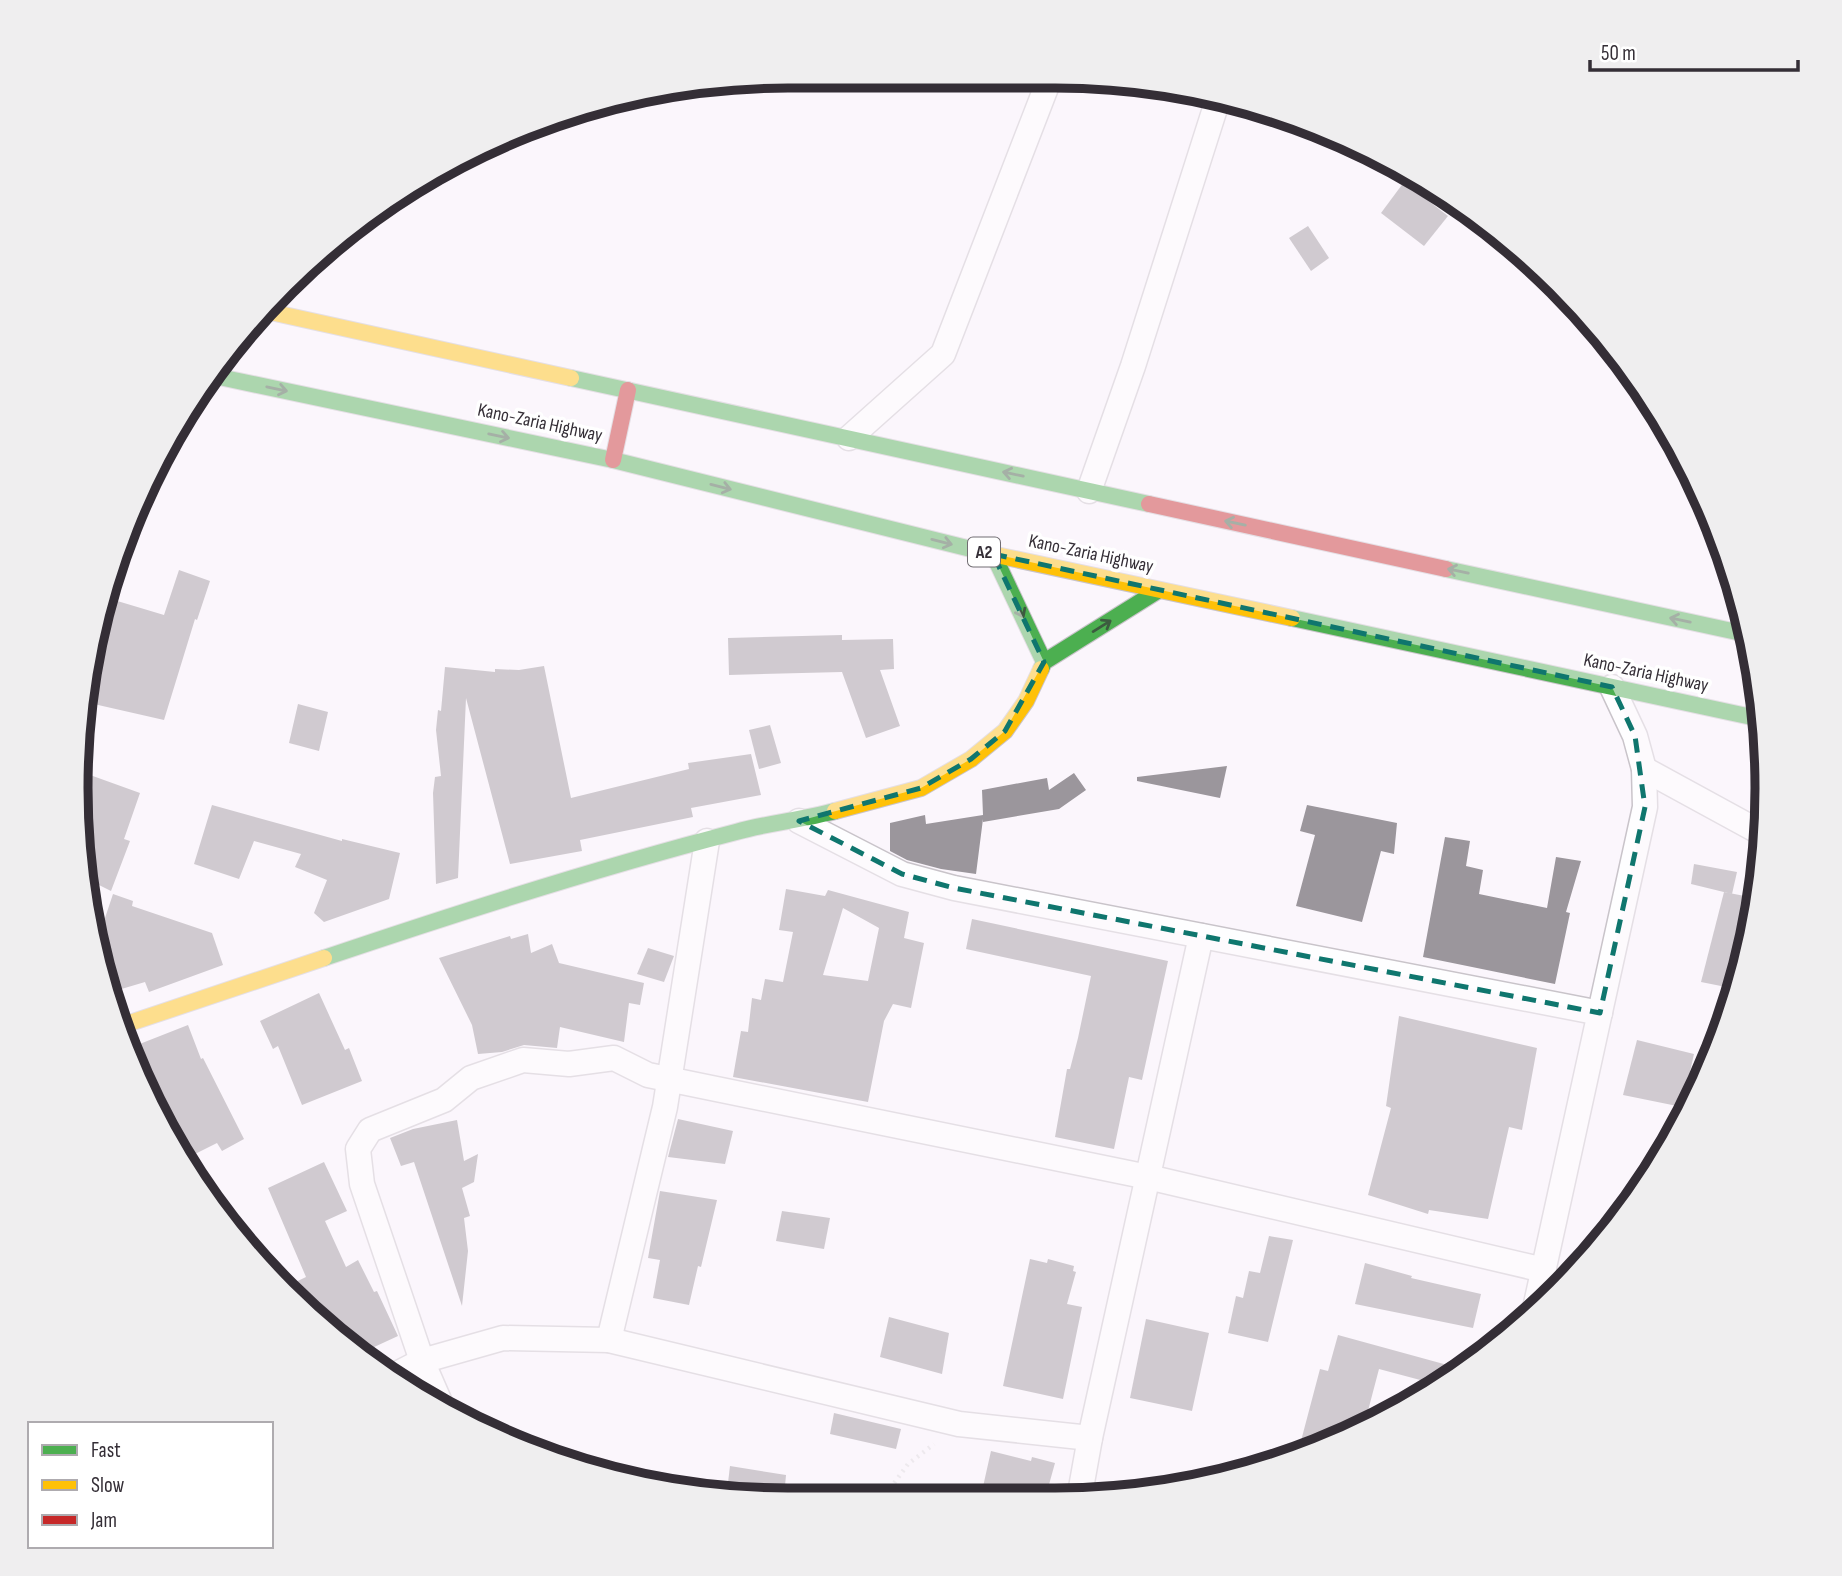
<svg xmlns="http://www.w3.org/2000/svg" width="1842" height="1576" font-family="'Sofia Sans Condensed',sans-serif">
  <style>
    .building { fill: #9b969c; fill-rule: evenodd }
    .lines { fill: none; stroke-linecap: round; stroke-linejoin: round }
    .street-casing { stroke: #c9c4ca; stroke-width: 27 }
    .fast-casing { stroke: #c9c4ca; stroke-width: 18 }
    .slow-casing { stroke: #c9c4ca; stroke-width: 18 }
    .jam-casing { stroke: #c9c4ca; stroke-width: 18 }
    .path { stroke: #dcdadd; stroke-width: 4.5; stroke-dasharray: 2 5; stroke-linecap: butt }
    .street { stroke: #fefeff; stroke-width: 24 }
    .fast { stroke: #4caf50; stroke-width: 16 }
    .slow { stroke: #ffc107; stroke-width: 16 }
    .jam { stroke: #c62828; stroke-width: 16 }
    .oneway { stroke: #3c5b3f }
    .marked { fill: none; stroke: #0f766e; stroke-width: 5; stroke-dasharray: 14 9; stroke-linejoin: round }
    .labels { text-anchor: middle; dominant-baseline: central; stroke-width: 7; stroke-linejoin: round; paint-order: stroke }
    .shield { fill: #fff; stroke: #716d72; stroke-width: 2 }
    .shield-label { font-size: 18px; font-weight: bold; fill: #342e36 }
    .street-label { font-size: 19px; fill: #342e36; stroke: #fff }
    .rim { fill: none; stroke: #342e36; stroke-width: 9 }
  </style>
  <rect width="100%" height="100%" fill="#fbf6fc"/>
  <g class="building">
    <path d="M 1404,182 L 1448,216 L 1424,246 L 1381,213 Z"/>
    <path d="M 1308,226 L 1329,258 L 1311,271 L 1289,238 Z"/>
    <path d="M 179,570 L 210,581 L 197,620 L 195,619 L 164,720 L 85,702 L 114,600 L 164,615 Z"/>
    <path d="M 842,635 L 842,640 L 893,639 L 894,669 L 880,670 L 900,726 L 866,738 L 842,672 L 729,675 L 728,638 Z"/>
    <path d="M 544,666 L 571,798 L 689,769 L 688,763 L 751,754 L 761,795 L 691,808 L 693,817 L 580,840 L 582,851 L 510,864 L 466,698 L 458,878 L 436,884 L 433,793 L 435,777 L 441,776 L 436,730 L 438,710 L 441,711 L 445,667 L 495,672 L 495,669 L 519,670 Z"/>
    <path d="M 298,704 L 328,712 L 319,751 L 289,743 Z"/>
    <path d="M 770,725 L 781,763 L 759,769 L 749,730 Z"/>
    <path d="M 1227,766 L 1220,798 L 1137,781 L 1137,777 Z"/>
    <path d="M 79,771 L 140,793 L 124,839 L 130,841 L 111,891 L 85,878 L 77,835 Z"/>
    <path d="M 1074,773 L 1086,790 L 1059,809 L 983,822 L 983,819 L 976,874 L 941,869 L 907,860 L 890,851 L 890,823 L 925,815 L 926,824 L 983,815 L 982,790 L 1047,778 L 1049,790 Z"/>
    <path d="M 212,805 L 342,841 L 342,839 L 400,853 L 389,899 L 324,922 L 314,913 L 327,880 L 295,867 L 301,854 L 254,841 L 239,879 L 194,864 Z"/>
    <path d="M 1307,805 L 1397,823 L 1394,854 L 1381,851 L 1362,922 L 1296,906 L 1315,835 L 1300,831 Z"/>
    <path d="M 1445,837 L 1470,841 L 1466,866 L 1483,870 L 1479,894 L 1547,908 L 1556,857 L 1581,861 L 1566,912 L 1570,913 L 1555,984 L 1423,957 Z"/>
    <path d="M 1694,864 L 1737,872 L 1732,894 L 1691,884 Z"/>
    <path d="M 786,889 L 825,896 L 828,890 L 909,912 L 904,938 L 924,943 L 911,1008 L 893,1004 L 884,1021 L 868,1102 L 733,1077 L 741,1031 L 748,1032 L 752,998 L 761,1000 L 765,979 L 783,982 L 793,932 L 779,930 ZM 843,908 L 879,928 L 868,981 L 823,975 Z"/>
    <path d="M 1724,892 L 1755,898 L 1743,972 L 1736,989 L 1701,982 Z"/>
    <path d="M 113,894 L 133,901 L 132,906 L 212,933 L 223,965 L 149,992 L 145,982 L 108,993 L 98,939 Z"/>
    <path d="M 972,919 L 1168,961 L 1142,1080 L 1129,1077 L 1114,1149 L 1055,1137 L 1067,1069 L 1070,1069 L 1078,1038 L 1091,976 L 966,949 Z"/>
    <path d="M 528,934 L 531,953 L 552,944 L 559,963 L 644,983 L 640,1005 L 629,1003 L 624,1042 L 560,1027 L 557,1048 L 524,1045 L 502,1052 L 478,1054 L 472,1025 L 439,958 L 510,936 L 511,939 Z"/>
    <path d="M 648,948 L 674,956 L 664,982 L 637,974 Z"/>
    <path d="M 319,993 L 345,1050 L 349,1048 L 362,1081 L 302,1105 L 278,1046 L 273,1049 L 260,1021 Z"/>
    <path d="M 1399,1016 L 1537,1048 L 1522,1130 L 1509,1127 L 1488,1219 L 1429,1210 L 1428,1214 L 1368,1195 L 1391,1108 L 1386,1106 Z"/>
    <path d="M 188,1025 L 201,1059 L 203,1058 L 244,1139 L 222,1151 L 217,1143 L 183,1160 L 171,1135 L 175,1134 L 151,1094 L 132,1047 Z"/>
    <path d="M 1637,1040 L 1694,1054 L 1682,1107 L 1623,1095 Z"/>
    <path d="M 678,1119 L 733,1131 L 725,1164 L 668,1157 Z"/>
    <path d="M 457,1120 L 464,1161 L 478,1154 L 474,1182 L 462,1188 L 470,1216 L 464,1218 L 468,1251 L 462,1306 L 414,1162 L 401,1166 L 390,1138 L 413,1129 Z"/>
    <path d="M 324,1162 L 347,1211 L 325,1221 L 346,1267 L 358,1260 L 374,1292 L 377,1291 L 398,1336 L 359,1354 L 281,1289 L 306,1277 L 268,1188 Z"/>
    <path d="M 660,1191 L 717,1200 L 701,1267 L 698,1266 L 689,1305 L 653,1298 L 660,1260 L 648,1258 Z"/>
    <path d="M 782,1211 L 830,1218 L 824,1249 L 776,1241 Z"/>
    <path d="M 1269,1236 L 1293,1240 L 1268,1342 L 1228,1333 L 1236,1296 L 1243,1298 L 1249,1271 L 1260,1273 Z"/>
    <path d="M 1030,1259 L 1047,1263 L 1048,1259 L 1074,1266 L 1073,1271 L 1076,1272 L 1067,1304 L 1082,1307 L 1063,1399 L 1003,1386 Z"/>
    <path d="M 1365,1263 L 1412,1276 L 1411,1278 L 1481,1294 L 1473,1328 L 1355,1304 Z"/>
    <path d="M 889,1317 L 949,1333 L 942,1374 L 880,1357 Z"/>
    <path d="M 1146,1319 L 1209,1333 L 1192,1411 L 1130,1398 Z"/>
    <path d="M 1338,1335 L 1462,1369 L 1439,1385 L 1379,1369 L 1364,1426 L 1297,1456 L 1320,1369 L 1328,1371 Z"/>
    <path d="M 834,1413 L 901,1429 L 896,1449 L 830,1434 Z"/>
    <path d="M 991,1451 L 1031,1461 L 1032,1457 L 1055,1463 L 1045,1499 L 980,1500 Z"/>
    <path d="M 730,1466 L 786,1475 L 784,1497 L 727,1491 Z"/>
  </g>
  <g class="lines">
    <defs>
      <g id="street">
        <path d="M 849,438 L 943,354 L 1049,80"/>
        <path d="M 1089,491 L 1133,366 L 1219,96"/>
        <path d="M 1644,769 L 1765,835"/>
        <path d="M 799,821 L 902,874 L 954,888 L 1600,1013"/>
        <path d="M 1534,1313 L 1645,807 L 1644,769 L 1635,736 L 1612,687"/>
        <path d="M 609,1340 L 665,1107 L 707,841"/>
        <path d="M 389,1378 L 422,1361 L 503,1338 L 609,1340 L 959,1424 L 1090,1438"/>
        <path d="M 442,1407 L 422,1361 L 362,1184 L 358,1149 L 370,1130 L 444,1100 L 471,1078 L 523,1060 L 569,1064 L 614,1058 L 648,1075 L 1148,1177 L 1544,1270"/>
        <path d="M 1079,1499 L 1090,1438 L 1201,936"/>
      </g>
      <g id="fast">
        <path d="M 210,375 L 613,460 L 987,553"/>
        <path d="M 571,378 L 1149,504"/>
        <path d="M 993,554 L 1044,662"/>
        <path d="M 1446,569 L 1746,634"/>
        <path d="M 1292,618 L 1761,719"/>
        <path d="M 1041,669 L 1044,662 L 1159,590"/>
        <path d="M 324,958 C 460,912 597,868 736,832 C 768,823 802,820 835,811"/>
      </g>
      <g id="slow">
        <path d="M 266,311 L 571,378"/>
        <path d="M 987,553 L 1292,618"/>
        <path d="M 835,811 L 921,788 L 971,759 L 1005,731 L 1026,701 L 1041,669"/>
        <path d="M 118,1027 L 324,958"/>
      </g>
      <g id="jam">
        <path d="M 613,460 L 628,390"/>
        <path d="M 1149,504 L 1446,569"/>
      </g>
    </defs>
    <use href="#street" class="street-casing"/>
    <use href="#fast" class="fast-casing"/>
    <use href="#slow" class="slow-casing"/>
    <use href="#jam" class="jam-casing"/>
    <path class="path" d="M 882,1500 L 908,1464 L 934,1444"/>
    <use href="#street" class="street"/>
    <use href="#fast" class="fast"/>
    <use href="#slow" class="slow"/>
    <use href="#jam" class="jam"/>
  </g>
  <defs><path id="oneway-shaft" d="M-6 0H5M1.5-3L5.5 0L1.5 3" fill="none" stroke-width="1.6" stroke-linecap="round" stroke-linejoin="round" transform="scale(1.75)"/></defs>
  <g class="oneway">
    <use href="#oneway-shaft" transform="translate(277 389) rotate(12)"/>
    <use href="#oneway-shaft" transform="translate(499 436) rotate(12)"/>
    <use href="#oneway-shaft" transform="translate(1013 474) rotate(-168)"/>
    <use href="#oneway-shaft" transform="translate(721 487) rotate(14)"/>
    <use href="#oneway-shaft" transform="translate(1235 523) rotate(-168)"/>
    <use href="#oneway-shaft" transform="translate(942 542) rotate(14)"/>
    <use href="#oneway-shaft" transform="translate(1458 571) rotate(-168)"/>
    <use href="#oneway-shaft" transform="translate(1019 608) rotate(64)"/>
    <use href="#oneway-shaft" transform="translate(1680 620) rotate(-168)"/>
    <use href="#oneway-shaft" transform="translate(1102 626) rotate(-32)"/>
  </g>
  <path d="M0 0H1842V1576H0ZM 993,554 L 1612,687 L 1635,736 L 1645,807 L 1600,1013 L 954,888 L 902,874 L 799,821 L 921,788 L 971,759 L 1005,731 L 1044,662 Z" fill="#fbf6fc" fill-opacity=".55" fill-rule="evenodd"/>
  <path class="marked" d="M 993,554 L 1612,687 L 1635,736 L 1645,807 L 1600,1013 L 954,888 L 902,874 L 799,821 L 921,788 L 971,759 L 1005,731 L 1044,662 Z"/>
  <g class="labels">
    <rect class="shield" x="968" y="537.5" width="32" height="29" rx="5"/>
    <g class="shield-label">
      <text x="984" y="552">A2</text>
    </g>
    <g class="street-label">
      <text transform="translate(540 423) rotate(12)">Kano-Zaria Highway</text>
      <text transform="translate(1091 554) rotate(12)">Kano-Zaria Highway</text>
      <text transform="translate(1646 673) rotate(12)">Kano-Zaria Highway</text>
    </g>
  </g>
  <path d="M0 0H1842V1576H0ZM788 88H1055A700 700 0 0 1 1755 788V788A700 700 0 0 1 1055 1488H788A700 700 0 0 1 88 788V788A700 700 0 0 1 788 88Z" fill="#efeeef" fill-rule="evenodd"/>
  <path class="rim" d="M788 88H1055A700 700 0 0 1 1755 788V788A700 700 0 0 1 1055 1488H788A700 700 0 0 1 88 788V788A700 700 0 0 1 788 88Z"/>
  <rect x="28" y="1422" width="245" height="126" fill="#ffffff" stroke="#aeabaf" stroke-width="2"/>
  <rect x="42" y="1445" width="35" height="10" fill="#4caf50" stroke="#aeabaf" stroke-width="2"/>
  <text x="91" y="1457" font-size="21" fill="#342e36">Fast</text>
  <rect x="42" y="1480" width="35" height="10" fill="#ffc107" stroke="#aeabaf" stroke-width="2"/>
  <text x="91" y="1492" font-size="21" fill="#342e36">Slow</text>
  <rect x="42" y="1515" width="35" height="10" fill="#c62828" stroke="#aeabaf" stroke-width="2"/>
  <text x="91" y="1527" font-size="21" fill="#342e36">Jam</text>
  <path d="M1590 60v10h208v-10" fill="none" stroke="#342e36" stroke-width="3.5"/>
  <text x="1601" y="60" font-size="21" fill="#342e36" stroke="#ffffff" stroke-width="5" paint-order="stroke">50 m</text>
</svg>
